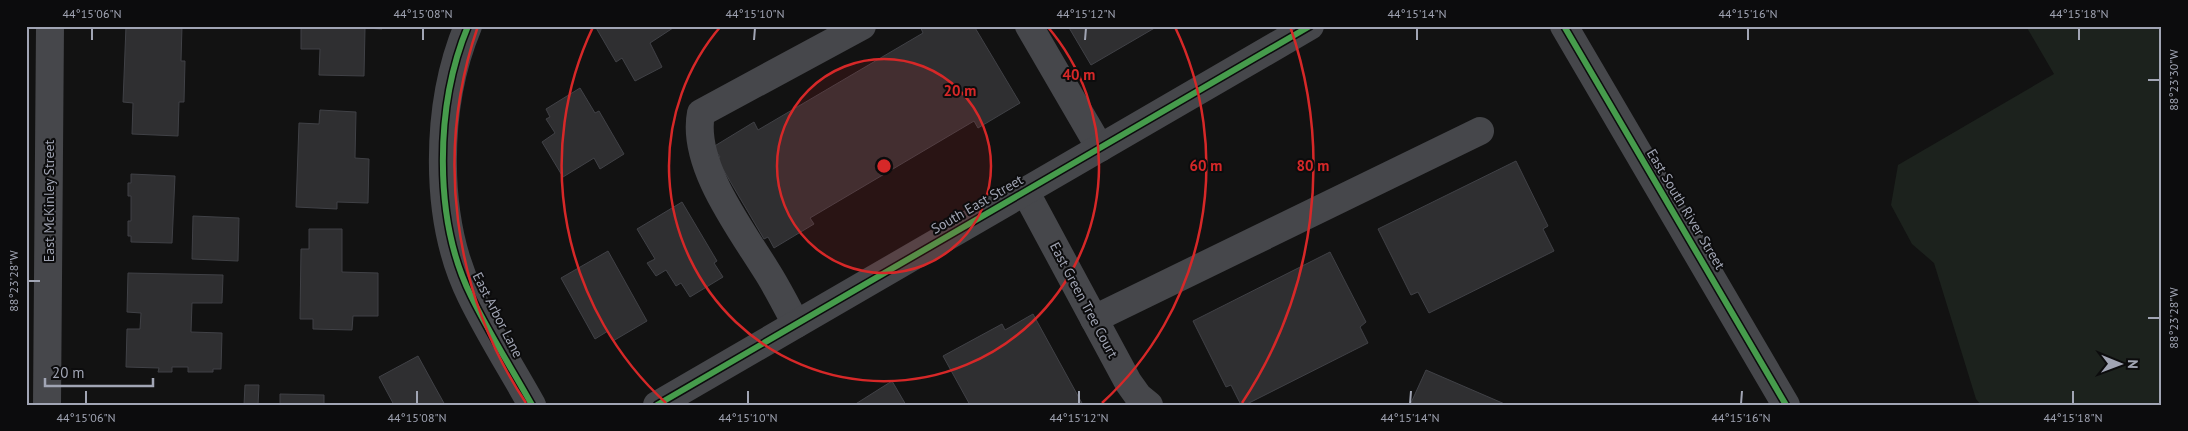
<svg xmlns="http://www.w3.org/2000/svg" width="2188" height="431" font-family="'PT Sans',sans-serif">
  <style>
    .green { fill: #1c221d }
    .building { fill: #2f2f31; stroke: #404146 }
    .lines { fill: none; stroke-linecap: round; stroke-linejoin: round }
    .minor { stroke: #46474b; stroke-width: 28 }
    .cycleway-casing { stroke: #0c0c0d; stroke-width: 9 }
    .cycleway { stroke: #469c4c; stroke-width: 6 }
    .ticks { fill: none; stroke: #a1a5b4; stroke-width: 2 }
    .ring { fill: none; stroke: #d62828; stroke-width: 2.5 }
    .labels { text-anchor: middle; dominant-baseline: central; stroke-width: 4; stroke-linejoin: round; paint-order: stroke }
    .street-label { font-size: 14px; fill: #a1a5b4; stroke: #0c0c0d }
    .centre { fill: #d62828; stroke: #0c0c0d; stroke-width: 2.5 }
    .ring-label { font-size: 15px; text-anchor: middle; font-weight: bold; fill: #d62828; stroke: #0c0c0d; stroke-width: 4; stroke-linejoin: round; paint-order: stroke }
    .neatline { fill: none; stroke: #a1a5b4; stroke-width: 2 }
    .ticks-label { font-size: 12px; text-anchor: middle; fill: #a1a5b4 }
  </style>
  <rect width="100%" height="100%" fill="#121212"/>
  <path class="green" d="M 2026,26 L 2162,26 L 2162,405 L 1981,405 L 1976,399 L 1934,263 L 1912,244 L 1891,205 L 1898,165 L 2054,74 Z"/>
  <g class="building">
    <path d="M 126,26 L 182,26 L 181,61 L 185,61 L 184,102 L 179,102 L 178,136 L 132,134 L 133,103 L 123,102 Z"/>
    <path d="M 301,26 L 382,26 L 382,29 L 365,28 L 364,76 L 319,75 L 320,49 L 301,49 Z"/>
    <path d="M 595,26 L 676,26 L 650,43 L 662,67 L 635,81 L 622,58 L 616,62 Z"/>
    <path d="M 974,26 L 1020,103 L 978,128 L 974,121 L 810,218 L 814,224 L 774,248 L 768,237 L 764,239 L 717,159 L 720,157 L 713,147 L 754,122 L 758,130 L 923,33 L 920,26 Z"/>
    <path d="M 1068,26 L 1158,26 L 1091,65 Z"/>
    <path d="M 580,88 L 595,113 L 599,111 L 624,154 L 600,169 L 594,158 L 563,177 L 542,142 L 555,133 L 546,119 L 550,117 L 546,109 Z"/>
    <path d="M 320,110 L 356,112 L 355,158 L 369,159 L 368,203 L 337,202 L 337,209 L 296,207 L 299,123 L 319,124 Z"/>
    <path d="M 1516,161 L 1548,226 L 1543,229 L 1554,251 L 1429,313 L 1418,292 L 1411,295 L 1378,229 Z"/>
    <path d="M 131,174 L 175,176 L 172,243 L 131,242 L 131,236 L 128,236 L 128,221 L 131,221 L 131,196 L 128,196 L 128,183 L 131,183 Z"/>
    <path d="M 682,202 L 717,261 L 714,263 L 723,277 L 690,297 L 681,283 L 676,286 L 666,270 L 656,276 L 647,263 L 655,259 L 637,229 Z"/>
    <path d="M 193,216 L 239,218 L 238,261 L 192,259 Z"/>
    <path d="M 309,229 L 342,229 L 342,272 L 378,273 L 378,316 L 353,316 L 352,330 L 313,329 L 313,319 L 300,319 L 301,249 L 309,249 Z"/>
    <path d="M 608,251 L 647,321 L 613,341 L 608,331 L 595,339 L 561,278 Z"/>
    <path d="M 1330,252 L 1366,322 L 1360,327 L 1368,343 L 1245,405 L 1241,405 L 1231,385 L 1226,387 L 1193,321 Z"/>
    <path d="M 128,273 L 223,275 L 222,303 L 192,303 L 191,332 L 222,333 L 221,369 L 213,369 L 213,372 L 188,372 L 188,367 L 172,367 L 172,372 L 158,372 L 159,368 L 126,367 L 127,329 L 140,329 L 141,313 L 127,312 Z"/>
    <path d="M 1033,314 L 1083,405 L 970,405 L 943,356 L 1002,324 L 1005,330 Z"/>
    <path d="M 418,356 L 435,387 L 445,405 L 394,405 L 379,377 Z"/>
    <path d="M 1426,370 L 1507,405 L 1410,405 Z"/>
    <path d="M 892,381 L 906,405 L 854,405 Z"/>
    <path d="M 245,385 L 259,385 L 258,405 L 244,405 Z"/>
    <path d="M 280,394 L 324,395 L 324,405 L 280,405 Z"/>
  </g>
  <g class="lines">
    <g class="minor">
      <path d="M 468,26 C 435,105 433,219 471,296 C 489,333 512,369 532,405"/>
      <path d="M 1029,26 L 1100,148"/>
      <path d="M 1564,26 L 1786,405"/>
      <path d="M 1025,191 L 1128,382 L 1138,396 L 1149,405"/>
      <path d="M 1094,319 L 1480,131"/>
      <path d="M 796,324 C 786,305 777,287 766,270 C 740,228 691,164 701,113 L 862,26"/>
      <path d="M 47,405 L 50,26"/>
      <path d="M 657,405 L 1310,26"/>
    </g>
    <defs>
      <g id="cycleway">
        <path d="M 468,26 C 435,105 433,219 471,296 C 489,333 512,369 532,405"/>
        <path d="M 1564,26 L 1786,405"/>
        <path d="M 657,405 L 1310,26"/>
      </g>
    </defs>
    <use href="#cycleway" class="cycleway-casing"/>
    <use href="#cycleway" class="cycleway"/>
  </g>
  <path class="ticks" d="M 92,40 L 92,28M 423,40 L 423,28M 754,40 L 755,28M 1085,40 L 1086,28M 1417,40 L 1417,28M 1748,40 L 1748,28M 2079,40 L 2079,28M 2148,80 L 2160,80M 28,281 L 40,281M 2148,318 L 2160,318M 86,404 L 86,391M 417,404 L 417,391M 748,404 L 748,391M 1079,404 L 1079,391M 1410,404 L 1411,391M 1741,404 L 1742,391M 2073,404 L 2073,391"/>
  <circle cx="884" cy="166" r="107" fill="#d62828" fill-opacity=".12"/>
  <g class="ring">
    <circle cx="884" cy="166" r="107"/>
    <path d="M1047 26A215 215 0 1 1 721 26"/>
    <path d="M666 403A322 322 0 0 1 593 27M1175 27A322 322 0 0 1 1102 403"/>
    <path d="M526 403A429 429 0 0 1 478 26M1290 26A429 429 0 0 1 1242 403"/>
  </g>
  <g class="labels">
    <g class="street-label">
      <text transform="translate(49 201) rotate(-90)">East McKinley Street</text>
      <text transform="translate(977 204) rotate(-30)">South East Street</text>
      <text transform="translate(1686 209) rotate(59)">East South River Street</text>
      <text transform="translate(1084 300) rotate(62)">East Green Tree Court</text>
      <text transform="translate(498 315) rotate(63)">East Arbor Lane</text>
    </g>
  </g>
  <circle cx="884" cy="166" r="8" class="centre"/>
  <g class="ring-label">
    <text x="1079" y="80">40 m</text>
    <text x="960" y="96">20 m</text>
    <text x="1206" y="171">60 m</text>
    <text x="1313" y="171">80 m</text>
  </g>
  <rect width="2188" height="431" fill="none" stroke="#0c0c0d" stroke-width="55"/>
  <g transform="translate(2120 364) rotate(91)" stroke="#0c0c0d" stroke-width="4" paint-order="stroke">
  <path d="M0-4L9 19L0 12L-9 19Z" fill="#a1a5b4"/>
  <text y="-8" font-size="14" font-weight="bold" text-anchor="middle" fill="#a1a5b4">N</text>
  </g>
  <path d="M45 378v8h108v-8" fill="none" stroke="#a1a5b4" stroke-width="2.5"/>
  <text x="52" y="378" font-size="15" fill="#a1a5b4" stroke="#0c0c0d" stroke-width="4" paint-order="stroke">20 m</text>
  <rect x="28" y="28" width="2132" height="376" class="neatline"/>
  <g class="ticks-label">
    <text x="92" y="18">44°15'06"N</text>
    <text x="423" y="18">44°15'08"N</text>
    <text x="755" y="18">44°15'10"N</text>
    <text x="1086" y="18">44°15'12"N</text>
    <text x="1417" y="18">44°15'14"N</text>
    <text x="1748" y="18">44°15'16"N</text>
    <text x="2079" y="18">44°15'18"N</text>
    <text transform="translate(2174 80) rotate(-90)" y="4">88°23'30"W</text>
    <text transform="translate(14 281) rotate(-90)" y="4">88°23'28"W</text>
    <text transform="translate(2174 318) rotate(-90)" y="4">88°23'28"W</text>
    <text x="86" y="422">44°15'06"N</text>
    <text x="417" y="422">44°15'08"N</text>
    <text x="748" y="422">44°15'10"N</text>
    <text x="1079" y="422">44°15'12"N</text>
    <text x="1410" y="422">44°15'14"N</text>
    <text x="1741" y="422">44°15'16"N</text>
    <text x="2073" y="422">44°15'18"N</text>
  </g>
</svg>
